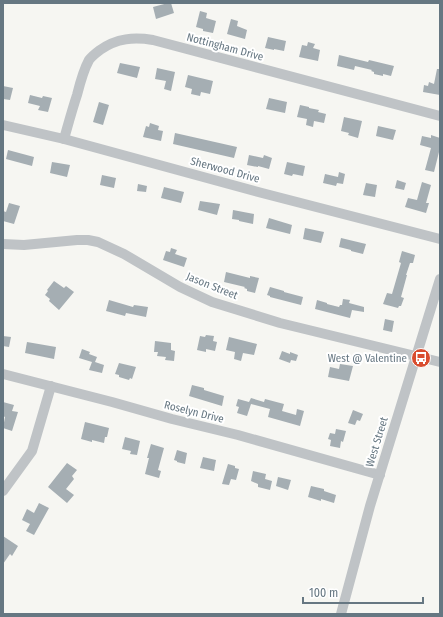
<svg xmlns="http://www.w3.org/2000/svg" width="443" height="617" font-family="'Fira Sans Condensed',sans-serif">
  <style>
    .building { fill: #a5aeb3 }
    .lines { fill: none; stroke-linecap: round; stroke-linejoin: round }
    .minor { stroke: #bfc3c6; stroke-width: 10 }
    .labels { text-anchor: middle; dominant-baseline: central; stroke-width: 4; stroke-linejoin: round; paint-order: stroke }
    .street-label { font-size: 11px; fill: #667782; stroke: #fff }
    .poi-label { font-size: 11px; fill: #667782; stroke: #fff; text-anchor: end }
  </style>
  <rect width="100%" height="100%" fill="#f6f6f2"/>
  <g class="building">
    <path d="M 168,3 L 171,3 L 174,13 L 156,19 L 153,7 Z"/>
    <path d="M 200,11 L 207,13 L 206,18 L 216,21 L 213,33 L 203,31 L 203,29 L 196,27 Z"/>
    <path d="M 231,19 L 238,21 L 237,26 L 247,30 L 245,39 L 227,34 Z"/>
    <path d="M 268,37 L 286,41 L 284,51 L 274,49 L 274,50 L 265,48 Z"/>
    <path d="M 308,42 L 315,44 L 313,48 L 320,50 L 318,61 L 299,57 L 302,45 L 307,46 Z"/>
    <path d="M 339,55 L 368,62 L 369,60 L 394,66 L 391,76 L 383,74 L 383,76 L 374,74 L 374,72 L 371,71 L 372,70 L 355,66 L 354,70 L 337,66 Z"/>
    <path d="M 120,63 L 140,67 L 137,78 L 117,73 Z"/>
    <path d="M 157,68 L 175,72 L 171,91 L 164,89 L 166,81 L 155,79 Z"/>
    <path d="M 437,69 L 440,69 L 440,95 L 423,92 L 424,85 L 428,86 L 429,82 L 434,84 Z"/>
    <path d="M 188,75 L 213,81 L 210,94 L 201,92 L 200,96 L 191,94 L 192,89 L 185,87 Z"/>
    <path d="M 3,86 L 13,88 L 10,100 L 3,99 Z"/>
    <path d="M 30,95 L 42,98 L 43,96 L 52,98 L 48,112 L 38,110 L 40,106 L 28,103 Z"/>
    <path d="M 269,98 L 287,102 L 285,113 L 266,109 Z"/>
    <path d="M 99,102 L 109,105 L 103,125 L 93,122 Z"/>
    <path d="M 300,105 L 309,107 L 309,108 L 319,110 L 318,112 L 326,114 L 324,123 L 314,121 L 313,127 L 306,125 L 307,119 L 297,117 Z"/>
    <path d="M 344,117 L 362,121 L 358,138 L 348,135 L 349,133 L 341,131 Z"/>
    <path d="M 150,123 L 159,126 L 158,130 L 163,131 L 161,141 L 143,137 L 146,126 L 149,127 Z"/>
    <path d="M 378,126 L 396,130 L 393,140 L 376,136 Z"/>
    <path d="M 175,133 L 237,147 L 234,158 L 173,144 Z"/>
    <path d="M 431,135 L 440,138 L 440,148 L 434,172 L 425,170 L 431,148 L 420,145 L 422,136 L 431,138 Z"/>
    <path d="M 8,150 L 34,157 L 32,166 L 6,159 Z"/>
    <path d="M 249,155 L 263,158 L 264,155 L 272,158 L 269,169 L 258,166 L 258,167 L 247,165 Z"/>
    <path d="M 52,162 L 70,165 L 67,177 L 50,173 Z"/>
    <path d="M 287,162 L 305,166 L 303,176 L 293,174 L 292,176 L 284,174 Z"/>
    <path d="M 339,172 L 345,174 L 343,184 L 337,183 L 336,186 L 323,183 L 325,174 L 338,177 Z"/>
    <path d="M 102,175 L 116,178 L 114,188 L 100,185 Z"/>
    <path d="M 397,180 L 406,183 L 404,190 L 395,188 Z"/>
    <path d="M 422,182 L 431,185 L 426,203 L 429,203 L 426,213 L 405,207 L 408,198 L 417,200 Z"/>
    <path d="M 366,183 L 377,185 L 375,197 L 363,195 Z"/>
    <path d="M 138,184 L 147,186 L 146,192 L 137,191 Z"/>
    <path d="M 164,187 L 184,192 L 181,203 L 161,198 Z"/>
    <path d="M 200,201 L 220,204 L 217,215 L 198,210 Z"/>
    <path d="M 9,203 L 20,206 L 14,224 L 3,221 L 3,211 L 6,212 Z"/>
    <path d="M 233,210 L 254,214 L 253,224 L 239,221 L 239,220 L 232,219 Z"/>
    <path d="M 269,218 L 292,225 L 290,234 L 266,228 Z"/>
    <path d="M 305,228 L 324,232 L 321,243 L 303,239 Z"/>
    <path d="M 341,238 L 366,244 L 363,254 L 351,251 L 351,250 L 339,247 Z"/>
    <path d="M 171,248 L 177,250 L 175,254 L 187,258 L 184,267 L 163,260 L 166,251 L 170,252 Z"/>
    <path d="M 402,251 L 415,255 L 413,263 L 410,263 L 406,275 L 407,275 L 401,297 L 404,298 L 401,306 L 399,306 L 398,308 L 383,304 L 387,293 L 392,294 L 401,263 L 399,262 Z"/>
    <path d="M 226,272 L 250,278 L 250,276 L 259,278 L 255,293 L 247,291 L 247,289 L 244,288 L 245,287 L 224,282 Z"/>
    <path d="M 54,281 L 64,288 L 66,286 L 74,292 L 59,310 L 49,301 L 50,299 L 45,295 L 48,291 L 47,290 Z"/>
    <path d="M 270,287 L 284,291 L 284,292 L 303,297 L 301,305 L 270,297 L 270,296 L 267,295 Z"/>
    <path d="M 343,299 L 350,300 L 349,303 L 364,307 L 364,312 L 352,310 L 350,318 L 315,309 L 317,300 L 327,303 L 327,304 L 339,307 L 340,305 L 342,305 Z"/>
    <path d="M 109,300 L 133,307 L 134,305 L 148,307 L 146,317 L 126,313 L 125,316 L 106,311 Z"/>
    <path d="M 385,319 L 394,321 L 392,332 L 383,330 Z"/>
    <path d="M 206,335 L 214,336 L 213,341 L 217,342 L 215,351 L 206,349 L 206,352 L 197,350 L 200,336 L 205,337 Z"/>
    <path d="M 3,336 L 11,337 L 9,347 L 3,346 Z"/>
    <path d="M 229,337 L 257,344 L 254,355 L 243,353 L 241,361 L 234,359 L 235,352 L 226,350 Z"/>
    <path d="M 155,341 L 171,343 L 171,350 L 175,351 L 174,361 L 165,360 L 166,357 L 157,356 L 158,352 L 154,352 Z"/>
    <path d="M 27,342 L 56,347 L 54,359 L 25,353 Z"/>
    <path d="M 82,349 L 90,352 L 89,354 L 97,357 L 95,362 L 104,365 L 102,373 L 89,370 L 92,362 L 79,358 Z"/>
    <path d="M 282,351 L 290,354 L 290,352 L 298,355 L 296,361 L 291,360 L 290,363 L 279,359 Z"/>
    <path d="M 119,363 L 136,367 L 132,379 L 130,378 L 129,380 L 119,377 L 119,375 L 115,374 Z"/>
    <path d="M 340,364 L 353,366 L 349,381 L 328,377 L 330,367 L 339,369 Z"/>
    <path d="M 192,385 L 204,388 L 204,390 L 224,396 L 222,406 L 189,396 Z"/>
    <path d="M 251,398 L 264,402 L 265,399 L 284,404 L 282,411 L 296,415 L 297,409 L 304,411 L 300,426 L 268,417 L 270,409 L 251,404 L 247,416 L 237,413 L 239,407 L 236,406 L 238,399 L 249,402 Z"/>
    <path d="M 3,402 L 14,405 L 12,411 L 18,412 L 12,431 L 3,428 L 5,417 L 3,416 Z"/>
    <path d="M 353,410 L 363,414 L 360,421 L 357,420 L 355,425 L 348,423 Z"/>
    <path d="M 85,422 L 109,428 L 107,437 L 105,437 L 104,443 L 92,440 L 92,442 L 81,439 Z"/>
    <path d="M 336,429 L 346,431 L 343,442 L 341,441 L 340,448 L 330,446 L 331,440 L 328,439 L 330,433 L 335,434 Z"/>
    <path d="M 125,437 L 140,441 L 137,455 L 130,454 L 131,451 L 122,449 Z"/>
    <path d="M 151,444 L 164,448 L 158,470 L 161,471 L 159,478 L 145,474 L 149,458 L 147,458 Z"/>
    <path d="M 177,450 L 187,453 L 185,464 L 177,462 L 177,461 L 174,460 Z"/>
    <path d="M 203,457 L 216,460 L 214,471 L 200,468 Z"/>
    <path d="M 67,463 L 77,470 L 72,476 L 74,479 L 66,489 L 74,495 L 67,503 L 48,487 Z"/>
    <path d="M 228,464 L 235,466 L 235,468 L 239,469 L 236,480 L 231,479 L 229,485 L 222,484 Z"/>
    <path d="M 253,471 L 266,474 L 265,479 L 272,481 L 270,490 L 258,487 L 258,484 L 251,481 Z"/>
    <path d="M 278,477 L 291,480 L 288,490 L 276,486 Z"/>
    <path d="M 311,486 L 324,489 L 324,491 L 336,495 L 334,503 L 321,499 L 321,501 L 308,497 Z"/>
    <path d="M 39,503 L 49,508 L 34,535 L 26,531 L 30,524 L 22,520 L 27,509 L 34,513 Z"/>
    <path d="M 3,536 L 18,546 L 12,556 L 10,554 L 3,564 Z"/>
  </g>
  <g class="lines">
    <g class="minor">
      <path d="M 3,125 L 64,139 L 262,193 L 440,239"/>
      <path d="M 64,139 C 68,125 72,110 77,95 C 80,83 83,71 89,60 C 92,56 96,53 100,50 C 117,38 134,37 153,40 L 440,116"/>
      <path d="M 3,244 L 24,245 L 77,240 L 88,240 L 98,242 L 124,254 L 180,287 L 212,302 L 280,323 L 440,362"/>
      <path d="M 3,374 L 112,402 L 172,419 L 238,435 L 380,475"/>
      <path d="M 3,491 L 32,451 L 51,386"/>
      <path d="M 341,614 L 370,506 L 440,279"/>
    </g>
  </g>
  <defs>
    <symbol id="bus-disc" viewBox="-11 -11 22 22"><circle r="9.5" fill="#d94d2f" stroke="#fff"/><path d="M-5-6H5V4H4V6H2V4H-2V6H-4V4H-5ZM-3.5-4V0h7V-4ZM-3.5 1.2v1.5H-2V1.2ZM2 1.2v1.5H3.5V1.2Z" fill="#fff"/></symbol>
  </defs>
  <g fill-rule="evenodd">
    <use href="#bus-disc" x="410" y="347" width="22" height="22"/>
  </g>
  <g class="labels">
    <g class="street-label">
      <text transform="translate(225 47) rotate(15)">Nottingham Drive</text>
      <text transform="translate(225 170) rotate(15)">Sherwood Drive</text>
      <text transform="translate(212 286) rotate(22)">Jason Street</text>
      <text transform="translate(194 412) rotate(14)">Roselyn Drive</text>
      <text transform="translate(377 442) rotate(-73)">West Street</text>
    </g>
    <g class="poi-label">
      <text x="407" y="358">West @ Valentine</text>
    </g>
  </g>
  <rect width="443" height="617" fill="none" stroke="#667782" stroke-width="8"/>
  <path d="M303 597v6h120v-6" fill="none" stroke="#667782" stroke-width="2"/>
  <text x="309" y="597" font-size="12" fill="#667782" stroke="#ffffff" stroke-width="3" paint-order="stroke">100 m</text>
</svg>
